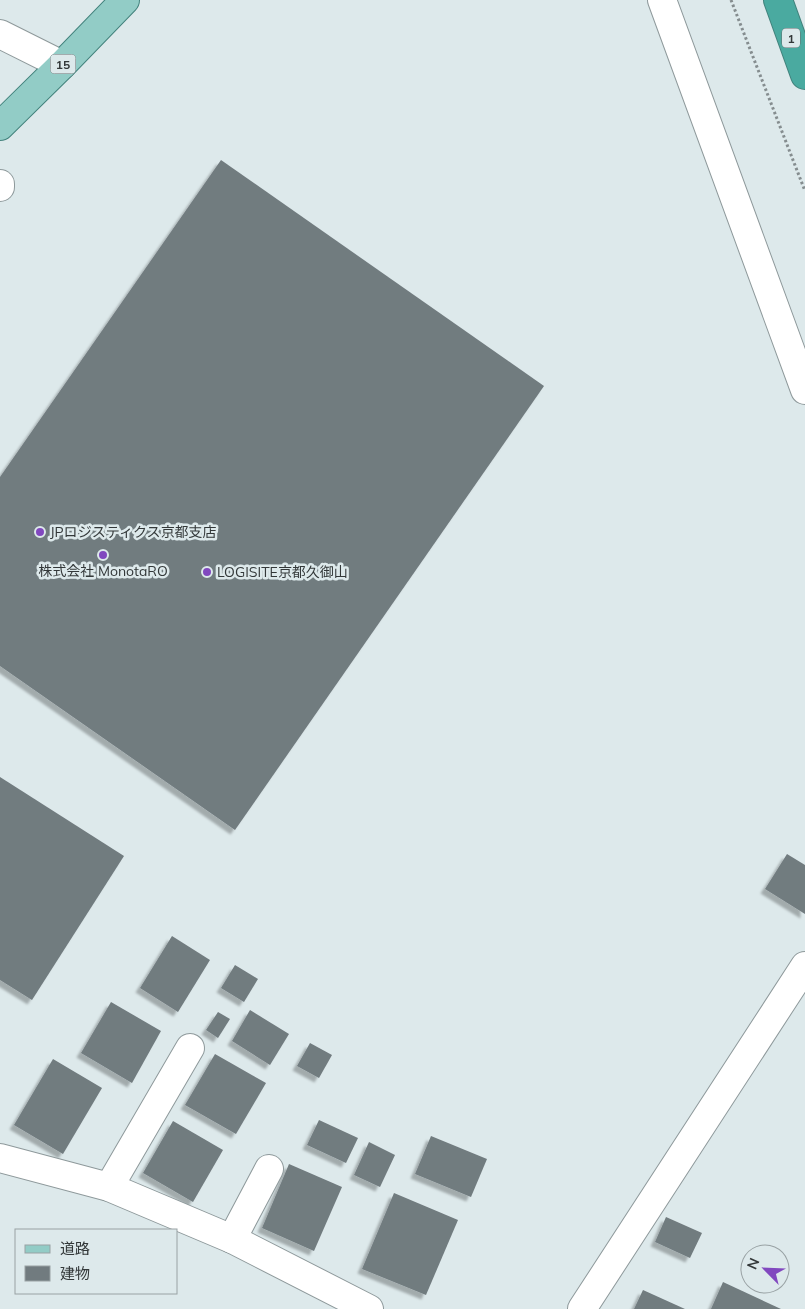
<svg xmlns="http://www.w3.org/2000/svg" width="805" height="1309" font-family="Mulish,'Noto Sans JP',sans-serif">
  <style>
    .building { fill: #717b7f; filter: url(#shadow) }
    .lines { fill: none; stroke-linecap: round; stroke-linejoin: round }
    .minor-casing { stroke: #8e999b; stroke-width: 30 }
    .major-casing { stroke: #42827c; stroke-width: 30 }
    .highway-casing { stroke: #42827c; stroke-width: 30 }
    .path { stroke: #858d8f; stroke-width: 3; stroke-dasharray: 2.5 2.5; stroke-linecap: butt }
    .minor { stroke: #fff; stroke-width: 28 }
    .major { stroke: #92ccc6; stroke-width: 28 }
    .highway { stroke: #4aaaa0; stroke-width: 28 }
    .poi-dot { fill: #8148bf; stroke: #dde9eb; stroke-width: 2 }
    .labels { text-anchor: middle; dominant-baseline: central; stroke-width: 5; stroke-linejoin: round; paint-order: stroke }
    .shield { fill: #dde9eb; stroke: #666d6e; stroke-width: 1 }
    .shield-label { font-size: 12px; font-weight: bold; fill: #333839 }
    .poi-label { font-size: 14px; fill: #333839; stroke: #dde9eb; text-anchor: start }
  </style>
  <defs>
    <filter id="shadow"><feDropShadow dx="-4.5" dy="4.5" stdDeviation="1" flood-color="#0004"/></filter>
  </defs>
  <rect width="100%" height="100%" fill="#dde9eb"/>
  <g class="building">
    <path d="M 221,160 L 544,386 L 235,830 L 0,666 L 0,477 Z"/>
    <path d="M 0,777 L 124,856 L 32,1000 L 0,980 Z"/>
    <path d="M 787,854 L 805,865 L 805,914 L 765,889 Z"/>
    <path d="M 172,936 L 210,960 L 178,1012 L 140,988 Z"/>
    <path d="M 235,965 L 258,979 L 244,1002 L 221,988 Z"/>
    <path d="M 111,1002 L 161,1031 L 132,1083 L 81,1053 Z"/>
    <path d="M 250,1010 L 289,1034 L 270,1065 L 232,1041 Z"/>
    <path d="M 218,1012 L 230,1019 L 218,1038 L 206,1030 Z"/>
    <path d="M 310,1043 L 332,1055 L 319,1078 L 297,1066 Z"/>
    <path d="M 215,1054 L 266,1083 L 236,1134 L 185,1105 Z"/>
    <path d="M 53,1059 L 102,1088 L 63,1154 L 14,1125 Z"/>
    <path d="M 319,1120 L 358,1138 L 346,1163 L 307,1145 Z"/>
    <path d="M 173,1121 L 223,1150 L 193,1202 L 143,1173 Z"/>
    <path d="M 431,1136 L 487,1159 L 471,1197 L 415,1174 Z"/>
    <path d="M 369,1142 L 395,1155 L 380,1187 L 354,1175 Z"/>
    <path d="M 289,1164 L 342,1187 L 314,1251 L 262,1228 Z"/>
    <path d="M 394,1193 L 458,1220 L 426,1295 L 362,1269 Z"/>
    <path d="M 666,1217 L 702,1233 L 690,1258 L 655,1242 Z"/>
    <path d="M 723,1282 L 781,1309 L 711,1309 Z"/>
    <path d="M 643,1290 L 685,1309 L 634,1309 Z"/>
  </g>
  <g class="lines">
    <defs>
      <g id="minor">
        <path d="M 662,0 L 805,390"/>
        <path d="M 0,34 L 62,65"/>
        <path d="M 0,184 L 0,187"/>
        <path d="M 0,1158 L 109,1187 L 232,1239 L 369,1309"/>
        <path d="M 109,1187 L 190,1048"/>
        <path d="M 232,1239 L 269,1169"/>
        <path d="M 582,1309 L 805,966"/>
      </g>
      <path id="major" d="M 0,126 L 62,65 L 125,0"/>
      <path id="highway" d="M 778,0 L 805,75"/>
    </defs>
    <use href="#minor" class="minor-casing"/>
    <use href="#major" class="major-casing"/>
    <use href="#highway" class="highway-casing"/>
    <path class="path" d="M 731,0 L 805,191"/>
    <use href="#minor" class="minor"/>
    <use href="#major" class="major"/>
    <use href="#highway" class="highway"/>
  </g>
  <g class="poi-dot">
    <circle cx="40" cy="532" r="5"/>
    <circle cx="103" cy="555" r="5"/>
    <circle cx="207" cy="572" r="5"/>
  </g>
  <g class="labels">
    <g class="shield">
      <rect x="782" y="28.5" width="18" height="19" rx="4"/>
      <rect x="50.5" y="54.5" width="25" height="19" rx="4"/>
    </g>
    <g class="shield-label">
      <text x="791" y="38">1</text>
      <text x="63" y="64">15</text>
    </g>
    <g class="poi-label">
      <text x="50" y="532">JPロジスティクス京都支店</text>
      <text x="103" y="571" text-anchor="middle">株式会社 MonotaRO</text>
      <text x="217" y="572">LOGISITE京都久御山</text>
    </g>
  </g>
  <rect x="15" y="1229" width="162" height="65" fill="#dde9eb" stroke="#99a2a4"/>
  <rect x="25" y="1245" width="25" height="8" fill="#92ccc6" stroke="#99a2a4"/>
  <text x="60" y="1254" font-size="15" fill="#333839">道路</text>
  <rect x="25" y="1266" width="25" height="15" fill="#717b7f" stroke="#99a2a4"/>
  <text x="60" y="1279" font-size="15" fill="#333839">建物</text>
  <g transform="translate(765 1269) rotate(294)"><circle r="24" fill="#dde9eb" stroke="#99a2a4"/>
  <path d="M0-4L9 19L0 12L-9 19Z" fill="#8148bf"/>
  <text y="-8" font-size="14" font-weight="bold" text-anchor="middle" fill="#333839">N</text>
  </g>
</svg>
